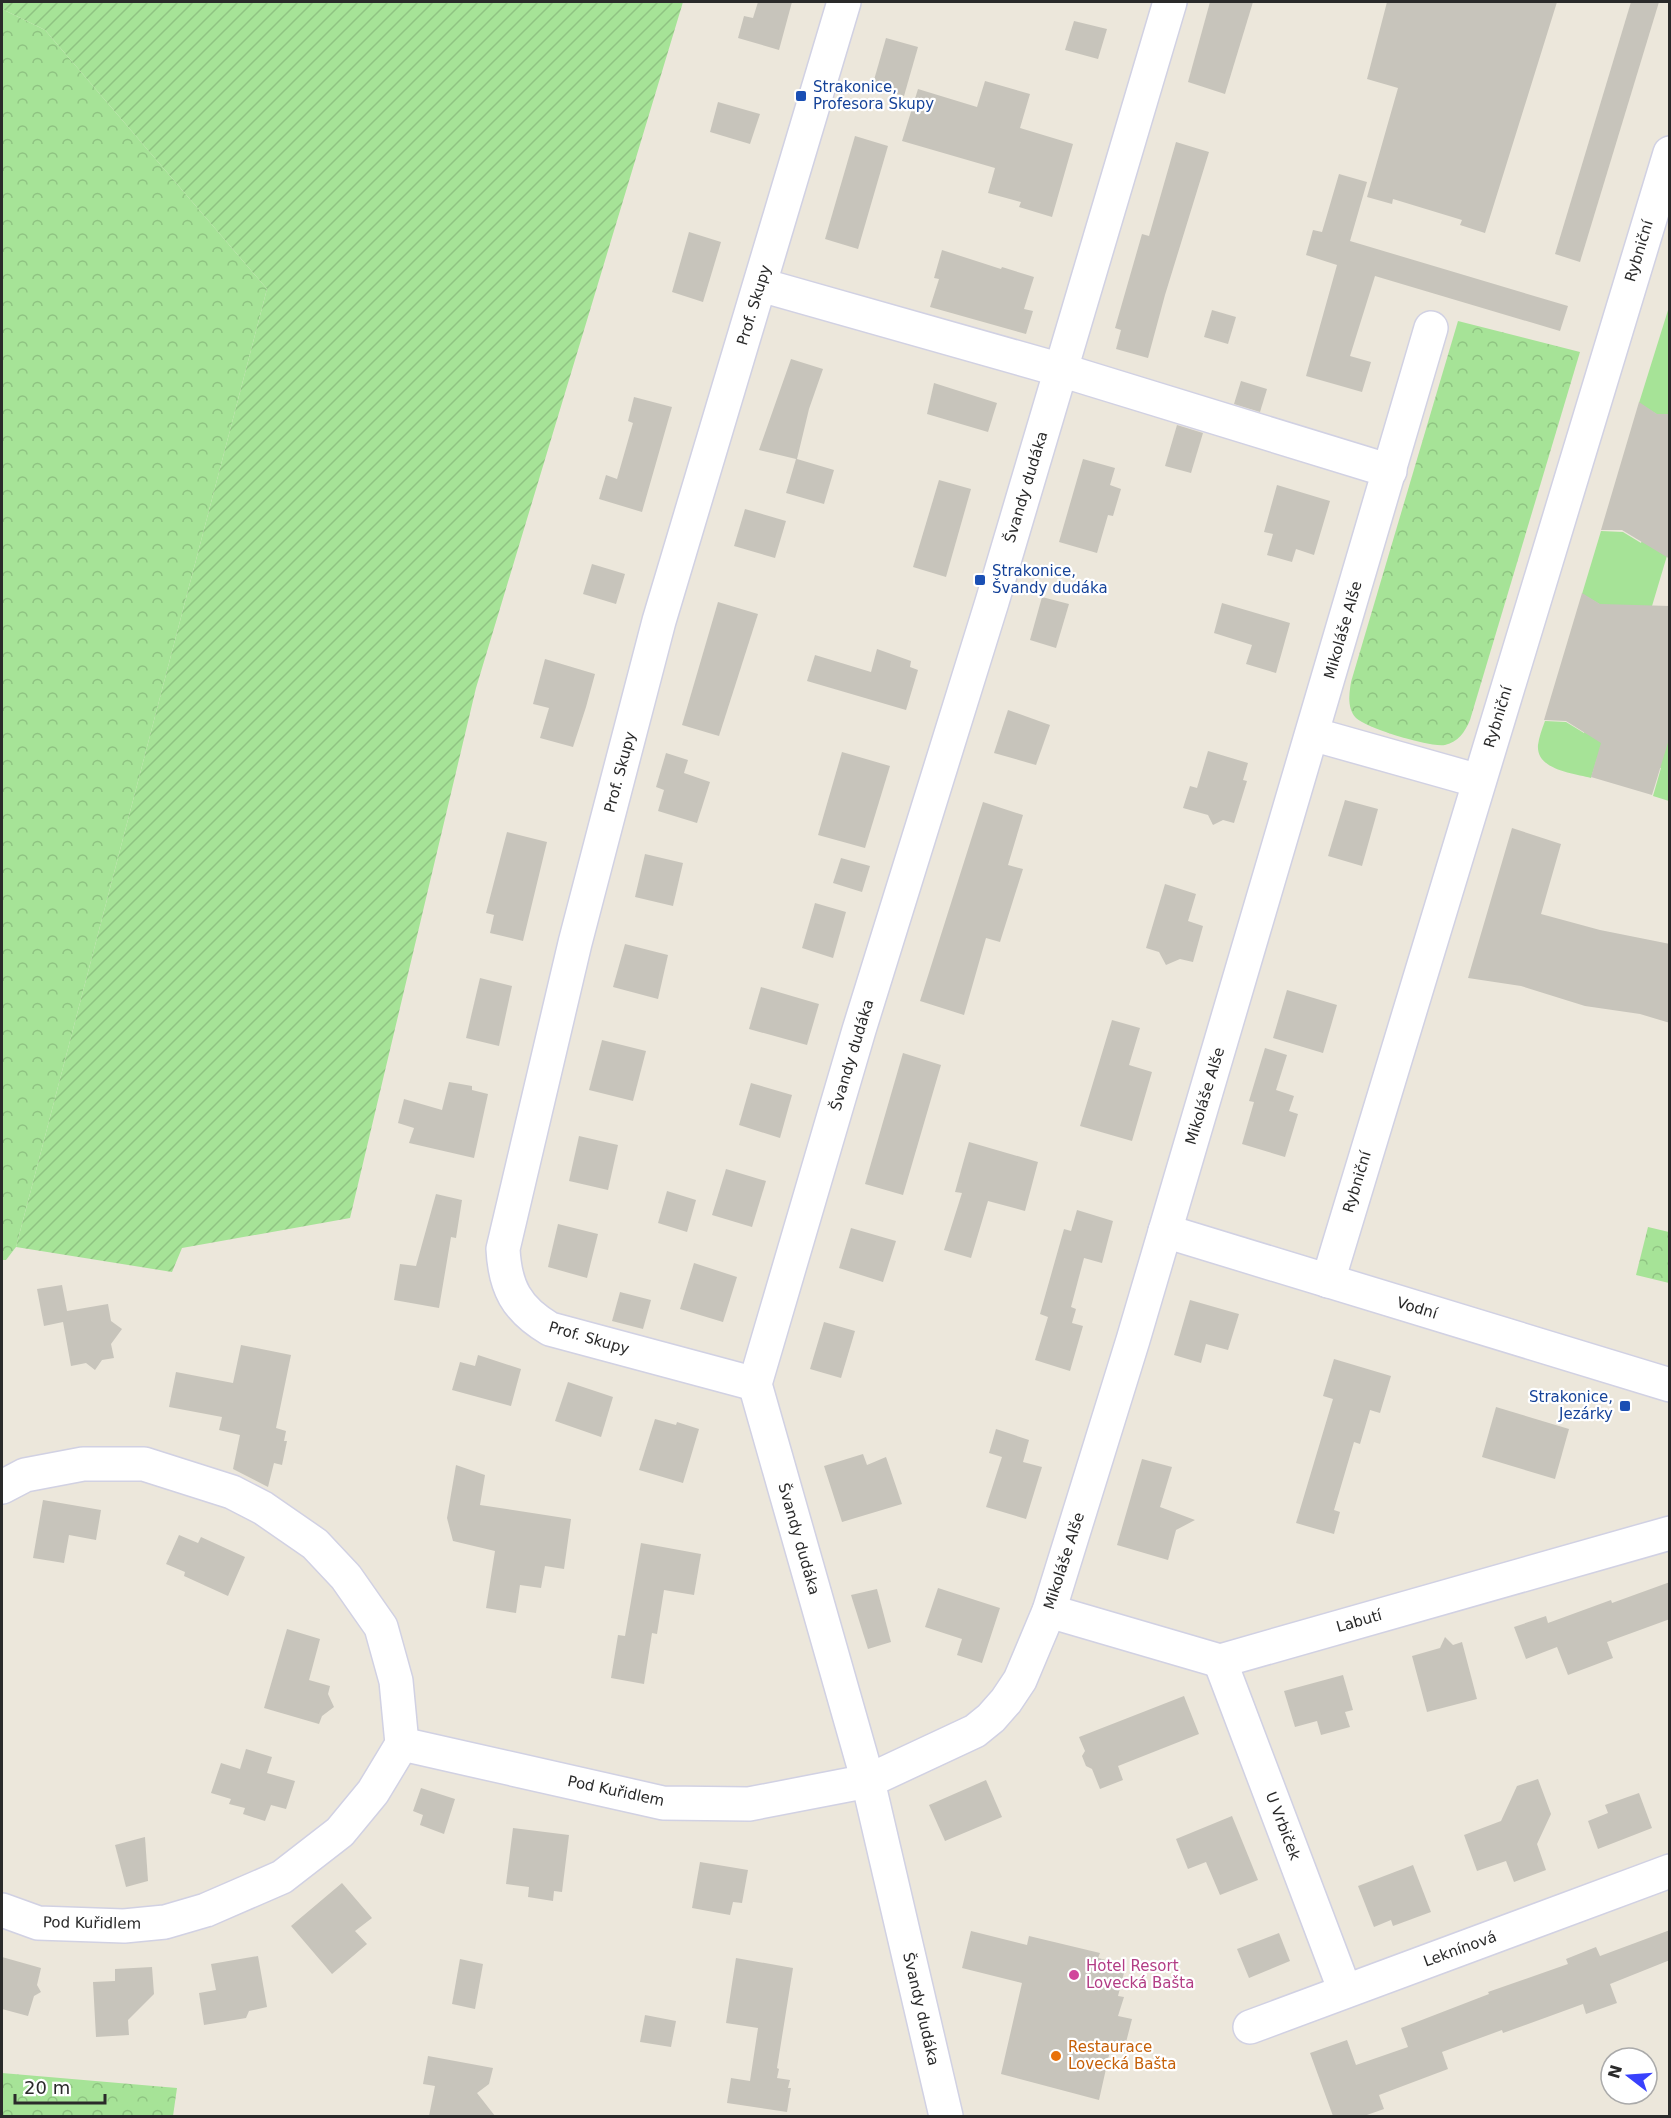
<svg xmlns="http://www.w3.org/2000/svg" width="1671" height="2118" font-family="'DejaVu Sans',sans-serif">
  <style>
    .grass { fill: #a6e397 }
    .forest { fill: url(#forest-crowns) }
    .garden { fill: url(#garden-furrows) }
    .building { fill: #c7c4bb }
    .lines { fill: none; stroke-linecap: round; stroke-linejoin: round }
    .minor-casing { stroke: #d1d1e3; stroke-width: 36 }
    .minor { stroke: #fff; stroke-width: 33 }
    .transit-dot { fill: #1a4fb4; stroke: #fff; stroke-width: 2 }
    .hotel-dot { fill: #d1479c; stroke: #fff; stroke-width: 2 }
    .food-dot { fill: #e8710a; stroke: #fff; stroke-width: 2 }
    .labels { text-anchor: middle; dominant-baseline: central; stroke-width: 4.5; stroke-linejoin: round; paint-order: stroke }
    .transit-label { font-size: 15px; fill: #164399; stroke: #fff; text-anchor: start }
    .street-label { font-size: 15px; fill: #2a2a2a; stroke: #fff }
    .hotel-label { font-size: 15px; fill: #b23c85; stroke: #fff; text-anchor: start }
    .food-label { font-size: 15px; fill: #c56008; stroke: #fff; text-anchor: start }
  </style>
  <defs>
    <pattern id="forest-crowns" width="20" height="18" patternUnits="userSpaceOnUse" patternTransform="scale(1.5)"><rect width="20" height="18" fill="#a6e397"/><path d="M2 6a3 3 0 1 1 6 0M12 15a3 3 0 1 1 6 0" fill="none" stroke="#8fc382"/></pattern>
    <pattern id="garden-furrows" width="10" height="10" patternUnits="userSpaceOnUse" patternTransform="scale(1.5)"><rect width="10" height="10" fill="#a6e397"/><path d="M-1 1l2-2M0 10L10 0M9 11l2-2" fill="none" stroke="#8fc382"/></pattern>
  </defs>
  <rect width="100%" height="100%" fill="#ece7db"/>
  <g class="grass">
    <path d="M 1669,307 L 1669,415 L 1658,415 L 1639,403 Z"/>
    <path d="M 1650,514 L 1669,549 L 1641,643 L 1601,605 L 1582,594 L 1601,531 L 1623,532 L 1641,543 Z"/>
    <path d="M 1593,704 L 1620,712 L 1600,749 L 1591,778 C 1573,773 1536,770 1538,745 C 1539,737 1542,729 1545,721 L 1566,722 L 1584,733 Z"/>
    <path d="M 1669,727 L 1669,801 L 1653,796 L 1661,768 L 1652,765 Z"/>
  </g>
  <g class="forest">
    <path d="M 2,9 L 45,30 L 267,289 L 16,1247 L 6,1260 L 2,1260 Z"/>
    <path d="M 1458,321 L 1580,352 L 1470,720 C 1465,732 1458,742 1445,745 C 1431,748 1366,728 1356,718 C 1347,708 1349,695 1351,682 Z"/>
    <path d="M 1648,1227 L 1669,1232 L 1669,1283 L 1636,1275 Z"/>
    <path d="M 2,2073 L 177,2088 L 173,2116 L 2,2116 Z"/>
  </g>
  <path class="garden" d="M 2,2 L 683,2 L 476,688 L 350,1218 L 182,1248 L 172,1272 L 16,1247 L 267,289 L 45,30 L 2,9 Z"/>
  <g class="building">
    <path d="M 758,2 L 792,2 L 779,50 L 738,38 L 744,16 L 753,18 Z"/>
    <path d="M 1210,2 L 1253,2 L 1225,94 L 1188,82 Z"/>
    <path d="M 1387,2 L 1557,2 L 1485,233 L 1460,225 L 1462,220 L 1393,199 L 1392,204 L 1367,197 L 1398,88 L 1367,79 Z"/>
    <path d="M 1631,2 L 1659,2 L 1580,262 L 1555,254 Z"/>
    <path d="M 1074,21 L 1107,29 L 1098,59 L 1065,50 Z"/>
    <path d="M 886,38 L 918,47 L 904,96 L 872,87 Z"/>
    <path d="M 985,81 L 1030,94 L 1020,128 L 1073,144 L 1052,217 L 1019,207 L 1021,202 L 988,193 L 995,168 L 902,141 L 918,89 L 977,107 Z"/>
    <path d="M 718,102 L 760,114 L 750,144 L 710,132 Z"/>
    <path d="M 855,136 L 888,146 L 858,249 L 825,239 Z"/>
    <path d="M 1176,142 L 1209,152 L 1165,295 L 1148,358 L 1116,349 L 1121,330 L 1115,328 L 1142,234 L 1149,236 Z"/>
    <path d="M 1339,174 L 1367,182 L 1350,241 L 1568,306 L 1560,331 L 1375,276 L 1350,356 L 1371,362 L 1362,392 L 1306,376 L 1337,265 L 1306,255 L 1313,230 L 1322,232 Z"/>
    <path d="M 689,232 L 721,242 L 703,302 L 672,292 Z"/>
    <path d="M 942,250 L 1001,269 L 1002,267 L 1034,277 L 1024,309 L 1033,311 L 1026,334 L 930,307 L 939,279 L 934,278 Z"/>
    <path d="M 1212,310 L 1236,317 L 1228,344 L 1204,337 Z"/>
    <path d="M 791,359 L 823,369 L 809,409 L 797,459 L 834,470 L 824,504 L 786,493 L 796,459 L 759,450 Z"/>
    <path d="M 1241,381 L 1267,389 L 1260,412 L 1234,404 Z"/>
    <path d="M 934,383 L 997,403 L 988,432 L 927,414 Z"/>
    <path d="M 634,397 L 672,407 L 642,512 L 599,499 L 606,475 L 617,479 L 633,423 L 628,421 Z"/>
    <path d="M 1639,402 L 1657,414 L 1670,414 L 1670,559 L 1622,530 L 1601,530 Z"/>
    <path d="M 1177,425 L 1203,433 L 1191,473 L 1165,466 Z"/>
    <path d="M 1083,459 L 1115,468 L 1110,485 L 1121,489 L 1113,516 L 1108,515 L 1097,553 L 1059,542 Z"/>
    <path d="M 939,480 L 971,489 L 946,577 L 913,567 Z"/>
    <path d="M 1277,485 L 1330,501 L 1314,555 L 1296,549 L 1292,562 L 1267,555 L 1273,534 L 1264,532 Z"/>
    <path d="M 745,509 L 786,521 L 775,558 L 734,546 Z"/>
    <path d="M 592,564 L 625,574 L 616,604 L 583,594 Z"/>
    <path d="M 1582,593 L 1600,604 L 1670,606 L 1670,736 L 1652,795 L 1591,777 L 1601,743 L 1566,721 L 1544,720 Z"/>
    <path d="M 1042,597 L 1069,604 L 1056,648 L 1030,640 Z"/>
    <path d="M 718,602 L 758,614 L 719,736 L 682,725 Z"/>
    <path d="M 1222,603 L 1290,623 L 1276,673 L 1246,664 L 1252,645 L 1214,633 Z"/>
    <path d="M 877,649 L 911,661 L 910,667 L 918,670 L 906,710 L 807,681 L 815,655 L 871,672 Z"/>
    <path d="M 545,659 L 595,674 L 586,707 L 573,747 L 540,738 L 549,708 L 533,704 Z"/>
    <path d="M 1008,710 L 1050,725 L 1036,765 L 994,753 Z"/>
    <path d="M 1208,751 L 1248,763 L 1243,780 L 1247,781 L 1234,823 L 1223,820 L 1213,825 L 1208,815 L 1183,808 L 1190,786 L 1197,788 Z"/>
    <path d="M 842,752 L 890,766 L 865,848 L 818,835 Z"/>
    <path d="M 666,753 L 688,760 L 684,773 L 710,782 L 697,823 L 658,811 L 664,790 L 656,787 Z"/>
    <path d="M 1345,800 L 1378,809 L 1362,866 L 1328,856 Z"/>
    <path d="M 983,802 L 1023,815 L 1008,865 L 1023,869 L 1000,942 L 986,938 L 964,1015 L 920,1001 Z"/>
    <path d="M 1512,828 L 1561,844 L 1541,914 L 1600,930 L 1670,944 L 1670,1023 L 1640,1014 L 1585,1006 L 1521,986 L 1468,978 Z"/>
    <path d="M 507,832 L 547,842 L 523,941 L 490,933 L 494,915 L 486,913 Z"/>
    <path d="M 645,854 L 683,863 L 673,906 L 635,897 Z"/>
    <path d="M 841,858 L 870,866 L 862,892 L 833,883 Z"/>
    <path d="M 1165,884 L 1196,894 L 1188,921 L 1203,926 L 1193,962 L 1180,959 L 1166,965 L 1159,952 L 1146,948 Z"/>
    <path d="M 815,903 L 846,912 L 833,958 L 802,948 Z"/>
    <path d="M 625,944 L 668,955 L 658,999 L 613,987 Z"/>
    <path d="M 480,978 L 512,986 L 499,1046 L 466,1038 Z"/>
    <path d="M 761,987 L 819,1004 L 807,1045 L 749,1029 Z"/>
    <path d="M 1287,990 L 1337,1005 L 1323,1053 L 1273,1038 Z"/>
    <path d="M 1112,1020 L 1140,1028 L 1129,1065 L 1152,1072 L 1132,1141 L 1080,1126 Z"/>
    <path d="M 602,1040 L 646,1051 L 633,1101 L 589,1090 Z"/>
    <path d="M 1265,1048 L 1287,1055 L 1276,1090 L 1294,1096 L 1289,1111 L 1298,1114 L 1285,1157 L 1242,1144 L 1254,1102 L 1249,1101 Z"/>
    <path d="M 903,1053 L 941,1065 L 903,1195 L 865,1184 Z"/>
    <path d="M 449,1082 L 472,1086 L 472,1090 L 488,1094 L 474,1158 L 409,1143 L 414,1128 L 398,1123 L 404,1099 L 442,1110 Z"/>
    <path d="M 751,1083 L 792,1095 L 780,1138 L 739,1125 Z"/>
    <path d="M 579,1136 L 618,1145 L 608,1190 L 569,1181 Z"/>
    <path d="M 969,1142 L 1038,1162 L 1025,1211 L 988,1201 L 971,1258 L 944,1250 L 962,1193 L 955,1192 Z"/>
    <path d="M 726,1169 L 766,1181 L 752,1227 L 712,1215 Z"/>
    <path d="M 667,1191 L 696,1200 L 687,1232 L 658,1223 Z"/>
    <path d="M 436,1194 L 462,1200 L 456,1238 L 451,1237 L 439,1308 L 394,1300 L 400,1264 L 416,1266 Z"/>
    <path d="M 1077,1210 L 1113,1221 L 1102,1263 L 1084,1258 L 1071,1307 L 1076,1309 L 1072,1323 L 1083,1326 L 1070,1371 L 1035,1360 L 1048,1317 L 1040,1314 L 1064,1229 L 1071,1231 Z"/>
    <path d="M 558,1224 L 598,1234 L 587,1278 L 548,1267 Z"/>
    <path d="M 851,1228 L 896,1241 L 883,1282 L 839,1268 Z"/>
    <path d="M 694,1263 L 737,1277 L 723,1322 L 680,1309 Z"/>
    <path d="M 62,1285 L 67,1311 L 108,1304 L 111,1321 L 122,1329 L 111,1344 L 114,1358 L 102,1360 L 95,1370 L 86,1363 L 71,1366 L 63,1322 L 44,1326 L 37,1289 Z"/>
    <path d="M 620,1292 L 651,1300 L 643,1329 L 612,1321 Z"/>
    <path d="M 1190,1300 L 1239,1314 L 1228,1350 L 1206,1344 L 1201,1363 L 1174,1355 Z"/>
    <path d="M 824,1322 L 855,1331 L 841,1378 L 810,1369 Z"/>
    <path d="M 241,1345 L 291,1355 L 276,1428 L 286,1431 L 284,1441 L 287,1441 L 282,1465 L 274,1463 L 268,1487 L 233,1469 L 240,1435 L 219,1430 L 222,1417 L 169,1407 L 176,1372 L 233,1383 Z"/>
    <path d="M 478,1355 L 521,1369 L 511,1406 L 452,1390 L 460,1362 L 475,1366 Z"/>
    <path d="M 1334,1359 L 1391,1376 L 1380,1413 L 1370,1410 L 1360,1444 L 1354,1442 L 1334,1510 L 1340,1512 L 1334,1534 L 1296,1523 L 1333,1399 L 1323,1396 Z"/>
    <path d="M 568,1382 L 613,1397 L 601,1437 L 555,1421 Z"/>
    <path d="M 1496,1407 L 1569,1429 L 1555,1479 L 1482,1457 Z"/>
    <path d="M 655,1419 L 676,1425 L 677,1422 L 699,1429 L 683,1483 L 639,1470 Z"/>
    <path d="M 996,1429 L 1029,1440 L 1023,1462 L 1042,1467 L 1026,1519 L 986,1507 L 1002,1457 L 989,1453 Z"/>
    <path d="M 863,1454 L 867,1465 L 886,1457 L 902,1504 L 842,1522 L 824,1466 Z"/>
    <path d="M 1142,1459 L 1172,1467 L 1160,1507 L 1195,1520 L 1176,1530 L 1168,1560 L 1117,1545 Z"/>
    <path d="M 456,1465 L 485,1475 L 480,1505 L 571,1519 L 564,1569 L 545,1566 L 541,1588 L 520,1585 L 516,1613 L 486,1608 L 495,1551 L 453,1541 L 447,1518 Z"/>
    <path d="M 43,1500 L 101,1510 L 96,1540 L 69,1535 L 64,1563 L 33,1558 Z"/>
    <path d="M 179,1535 L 198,1543 L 201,1537 L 245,1557 L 228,1596 L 184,1576 L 185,1572 L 166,1564 Z"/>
    <path d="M 641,1543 L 701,1554 L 694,1595 L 664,1590 L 657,1634 L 652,1633 L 644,1684 L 611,1678 L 618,1635 L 625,1636 Z"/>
    <path d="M 1670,1582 L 1670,1619 L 1607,1642 L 1613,1658 L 1568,1675 L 1557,1647 L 1526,1659 L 1514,1627 L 1546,1616 L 1548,1623 L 1611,1600 L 1612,1603 Z"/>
    <path d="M 938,1588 L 1000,1608 L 982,1663 L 957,1655 L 962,1639 L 925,1627 Z"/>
    <path d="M 877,1589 L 891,1642 L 868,1649 L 851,1595 Z"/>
    <path d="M 287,1629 L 320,1639 L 309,1680 L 330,1686 L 328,1694 L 334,1707 L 322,1716 L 319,1724 L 264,1708 Z"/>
    <path d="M 1445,1637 L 1453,1645 L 1462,1642 L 1477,1699 L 1427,1712 L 1412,1656 L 1440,1648 Z"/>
    <path d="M 1343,1675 L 1353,1710 L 1345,1712 L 1350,1727 L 1321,1735 L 1317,1721 L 1295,1727 L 1284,1691 Z"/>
    <path d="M 1184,1696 L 1199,1734 L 1118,1766 L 1123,1780 L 1100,1789 L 1092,1769 L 1086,1766 L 1082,1756 L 1085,1751 L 1079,1737 Z"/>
    <path d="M 246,1749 L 272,1757 L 267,1773 L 295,1781 L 286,1809 L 271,1805 L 265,1821 L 243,1814 L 245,1808 L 229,1804 L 231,1799 L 211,1793 L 221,1763 L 240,1769 Z"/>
    <path d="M 1538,1779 L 1551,1814 L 1537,1844 L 1546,1870 L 1514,1882 L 1506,1861 L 1477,1871 L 1464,1835 L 1501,1821 L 1517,1786 Z"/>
    <path d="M 986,1780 L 1002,1817 L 945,1841 L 929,1805 Z"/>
    <path d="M 421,1788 L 455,1799 L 444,1834 L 420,1825 L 423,1815 L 413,1811 Z"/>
    <path d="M 1639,1793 L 1652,1828 L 1598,1849 L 1588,1821 L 1608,1813 L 1605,1805 Z"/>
    <path d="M 1232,1816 L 1258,1880 L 1220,1895 L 1206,1862 L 1188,1869 L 1176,1839 Z"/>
    <path d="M 513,1828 L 569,1835 L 562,1892 L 554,1891 L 553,1901 L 528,1897 L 529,1887 L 506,1884 Z"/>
    <path d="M 145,1837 L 148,1881 L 126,1887 L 115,1845 Z"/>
    <path d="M 700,1862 L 748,1870 L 742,1903 L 733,1902 L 730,1915 L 692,1908 Z"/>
    <path d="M 1413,1865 L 1431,1912 L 1393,1926 L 1391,1920 L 1374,1927 L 1358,1886 Z"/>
    <path d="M 342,1883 L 372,1918 L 355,1931 L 367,1944 L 332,1974 L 291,1926 Z"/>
    <path d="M 1670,1930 L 1670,1960 L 1610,1984 L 1617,2003 L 1586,2014 L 1583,2004 L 1503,2033 L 1502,2030 L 1442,2052 L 1448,2069 L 1379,2095 L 1384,2109 L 1364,2116 L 1333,2116 L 1310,2053 L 1347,2040 L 1356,2065 L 1408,2047 L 1401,2028 L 1489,1994 L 1488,1992 L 1568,1964 L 1566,1959 L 1596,1947 L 1600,1956 Z"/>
    <path d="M 971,1931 L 1027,1945 L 1029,1936 L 1100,1953 L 1098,1958 L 1126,1965 L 1118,1996 L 1124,1997 L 1118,2016 L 1132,2019 L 1123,2054 L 1110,2051 L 1099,2100 L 1001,2074 L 1022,1983 L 962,1968 Z"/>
    <path d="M 1279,1933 L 1290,1961 L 1249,1978 L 1237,1949 Z"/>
    <path d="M 258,1956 L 267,2007 L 249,2011 L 246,2018 L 204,2025 L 199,1993 L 216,1990 L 211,1964 Z"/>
    <path d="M 2,1957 L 41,1968 L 37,1985 L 41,1992 L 34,1996 L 28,2016 L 2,2009 Z"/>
    <path d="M 736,1958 L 793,1968 L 777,2068 L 779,2069 L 777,2078 L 790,2080 L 788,2088 L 791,2088 L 787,2112 L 727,2103 L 731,2078 L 750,2081 L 758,2028 L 726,2023 Z"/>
    <path d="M 460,1959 L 483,1964 L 475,2009 L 452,2004 Z"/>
    <path d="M 152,1967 L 154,1994 L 128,2020 L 129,2035 L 96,2037 L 93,1982 L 115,1981 L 115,1969 Z"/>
    <path d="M 645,2015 L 676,2021 L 671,2047 L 640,2042 Z"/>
    <path d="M 428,2056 L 493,2068 L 489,2084 L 477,2093 L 495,2116 L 429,2116 L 435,2086 L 423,2084 Z"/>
  </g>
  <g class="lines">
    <defs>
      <g id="minor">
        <path d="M 761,285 L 1061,370 L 1390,471"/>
        <path d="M 1312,734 L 1479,781"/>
        <path d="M 1165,1231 L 1670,1385"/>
        <path d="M 1328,1281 L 1670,153"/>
        <path d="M 755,1384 L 550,1329 C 516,1309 505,1287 503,1249 L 575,943 L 659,621 L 844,2"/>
        <path d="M 2,1487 L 25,1475 L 83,1464 L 144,1464 L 232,1492 L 263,1508 L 315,1544 L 346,1577 L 381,1627 L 396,1681 L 402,1744 L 373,1792 L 340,1832 L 282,1877 L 206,1910 L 165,1922 L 124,1926 L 38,1923 L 2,1910"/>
        <path d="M 1049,1611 L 1220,1661 L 1670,1533"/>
        <path d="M 1220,1661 L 1345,1991"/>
        <path d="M 402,1744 L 663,1803 L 749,1804 L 868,1781 L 975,1731 L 991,1718 L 1006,1701 L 1020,1680 L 1049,1611 L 1133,1340 L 1431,328"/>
        <path d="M 1250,2027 L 1670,1871"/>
        <path d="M 946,2116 L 868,1781 L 755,1384 L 859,1030 L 992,602 L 1170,2"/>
      </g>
    </defs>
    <use href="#minor" class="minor-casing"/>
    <use href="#minor" class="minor"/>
  </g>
  <g class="transit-dot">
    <rect x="795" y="90" width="12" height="12" rx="3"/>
    <rect x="974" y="574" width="12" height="12" rx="3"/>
    <rect x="1619" y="1400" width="12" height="12" rx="3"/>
  </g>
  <circle class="hotel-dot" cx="1074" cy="1975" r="6"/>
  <circle class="food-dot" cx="1056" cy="2056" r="6"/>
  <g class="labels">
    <g class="transit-label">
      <text x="813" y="87">Strakonice,<tspan x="813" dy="17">Profesora Skupy</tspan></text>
      <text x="992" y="571">Strakonice,<tspan x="992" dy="17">Švandy dudáka</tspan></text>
      <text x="1613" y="1397" text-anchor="end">Strakonice,<tspan x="1613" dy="17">Jezárky</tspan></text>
    </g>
    <g class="street-label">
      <text transform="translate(1639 251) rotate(-73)">Rybniční</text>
      <text transform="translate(754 305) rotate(-73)">Prof. Skupy</text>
      <text transform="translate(1026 487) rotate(-73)">Švandy dudáka</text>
      <text transform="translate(1343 630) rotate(-74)">Mikoláše Alše</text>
      <text transform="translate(1498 717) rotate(-73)">Rybniční</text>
      <text transform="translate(620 772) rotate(-75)">Prof. Skupy</text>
      <text transform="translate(852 1055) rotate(-73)">Švandy dudáka</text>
      <text transform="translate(1205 1096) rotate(-73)">Mikoláše Alše</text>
      <text transform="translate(1357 1182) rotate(-73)">Rybniční</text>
      <text transform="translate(1417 1308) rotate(17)">Vodní</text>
      <text transform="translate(589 1338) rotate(16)">Prof. Skupy</text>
      <text transform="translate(799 1539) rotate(74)">Švandy dudáka</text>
      <text transform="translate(1064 1561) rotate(-72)">Mikoláše Alše</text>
      <text transform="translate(1359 1621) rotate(-16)">Labutí</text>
      <text transform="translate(616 1791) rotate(12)">Pod Kuřidlem</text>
      <text transform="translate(1283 1826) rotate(69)">U Vrbiček</text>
      <text transform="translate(92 1923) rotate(1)">Pod Kuřidlem</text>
      <text transform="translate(1460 1949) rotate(-20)">Leknínová</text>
      <text transform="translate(921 2009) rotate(77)">Švandy dudáka</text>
    </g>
    <g class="hotel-label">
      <text x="1086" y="1966">Hotel Resort<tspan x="1086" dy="17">Lovecká Bašta</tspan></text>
    </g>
    <g class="food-label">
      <text x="1068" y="2047">Restaurace<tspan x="1068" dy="17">Lovecká Bašta</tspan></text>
    </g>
  </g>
  <rect width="1671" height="2118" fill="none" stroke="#2a2a2a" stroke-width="6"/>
  <g transform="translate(1629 2076) rotate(287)"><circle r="28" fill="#ffffff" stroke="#aaaaaa" stroke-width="1.5"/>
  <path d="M0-4.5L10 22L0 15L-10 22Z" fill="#3941fc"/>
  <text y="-9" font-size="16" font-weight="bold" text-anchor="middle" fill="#2a2a2a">N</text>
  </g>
  <path d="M15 2094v9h90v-9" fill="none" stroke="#2a2a2a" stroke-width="3"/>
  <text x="24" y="2094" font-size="18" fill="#2a2a2a" stroke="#ffffff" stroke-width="4.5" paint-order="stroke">20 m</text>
</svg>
